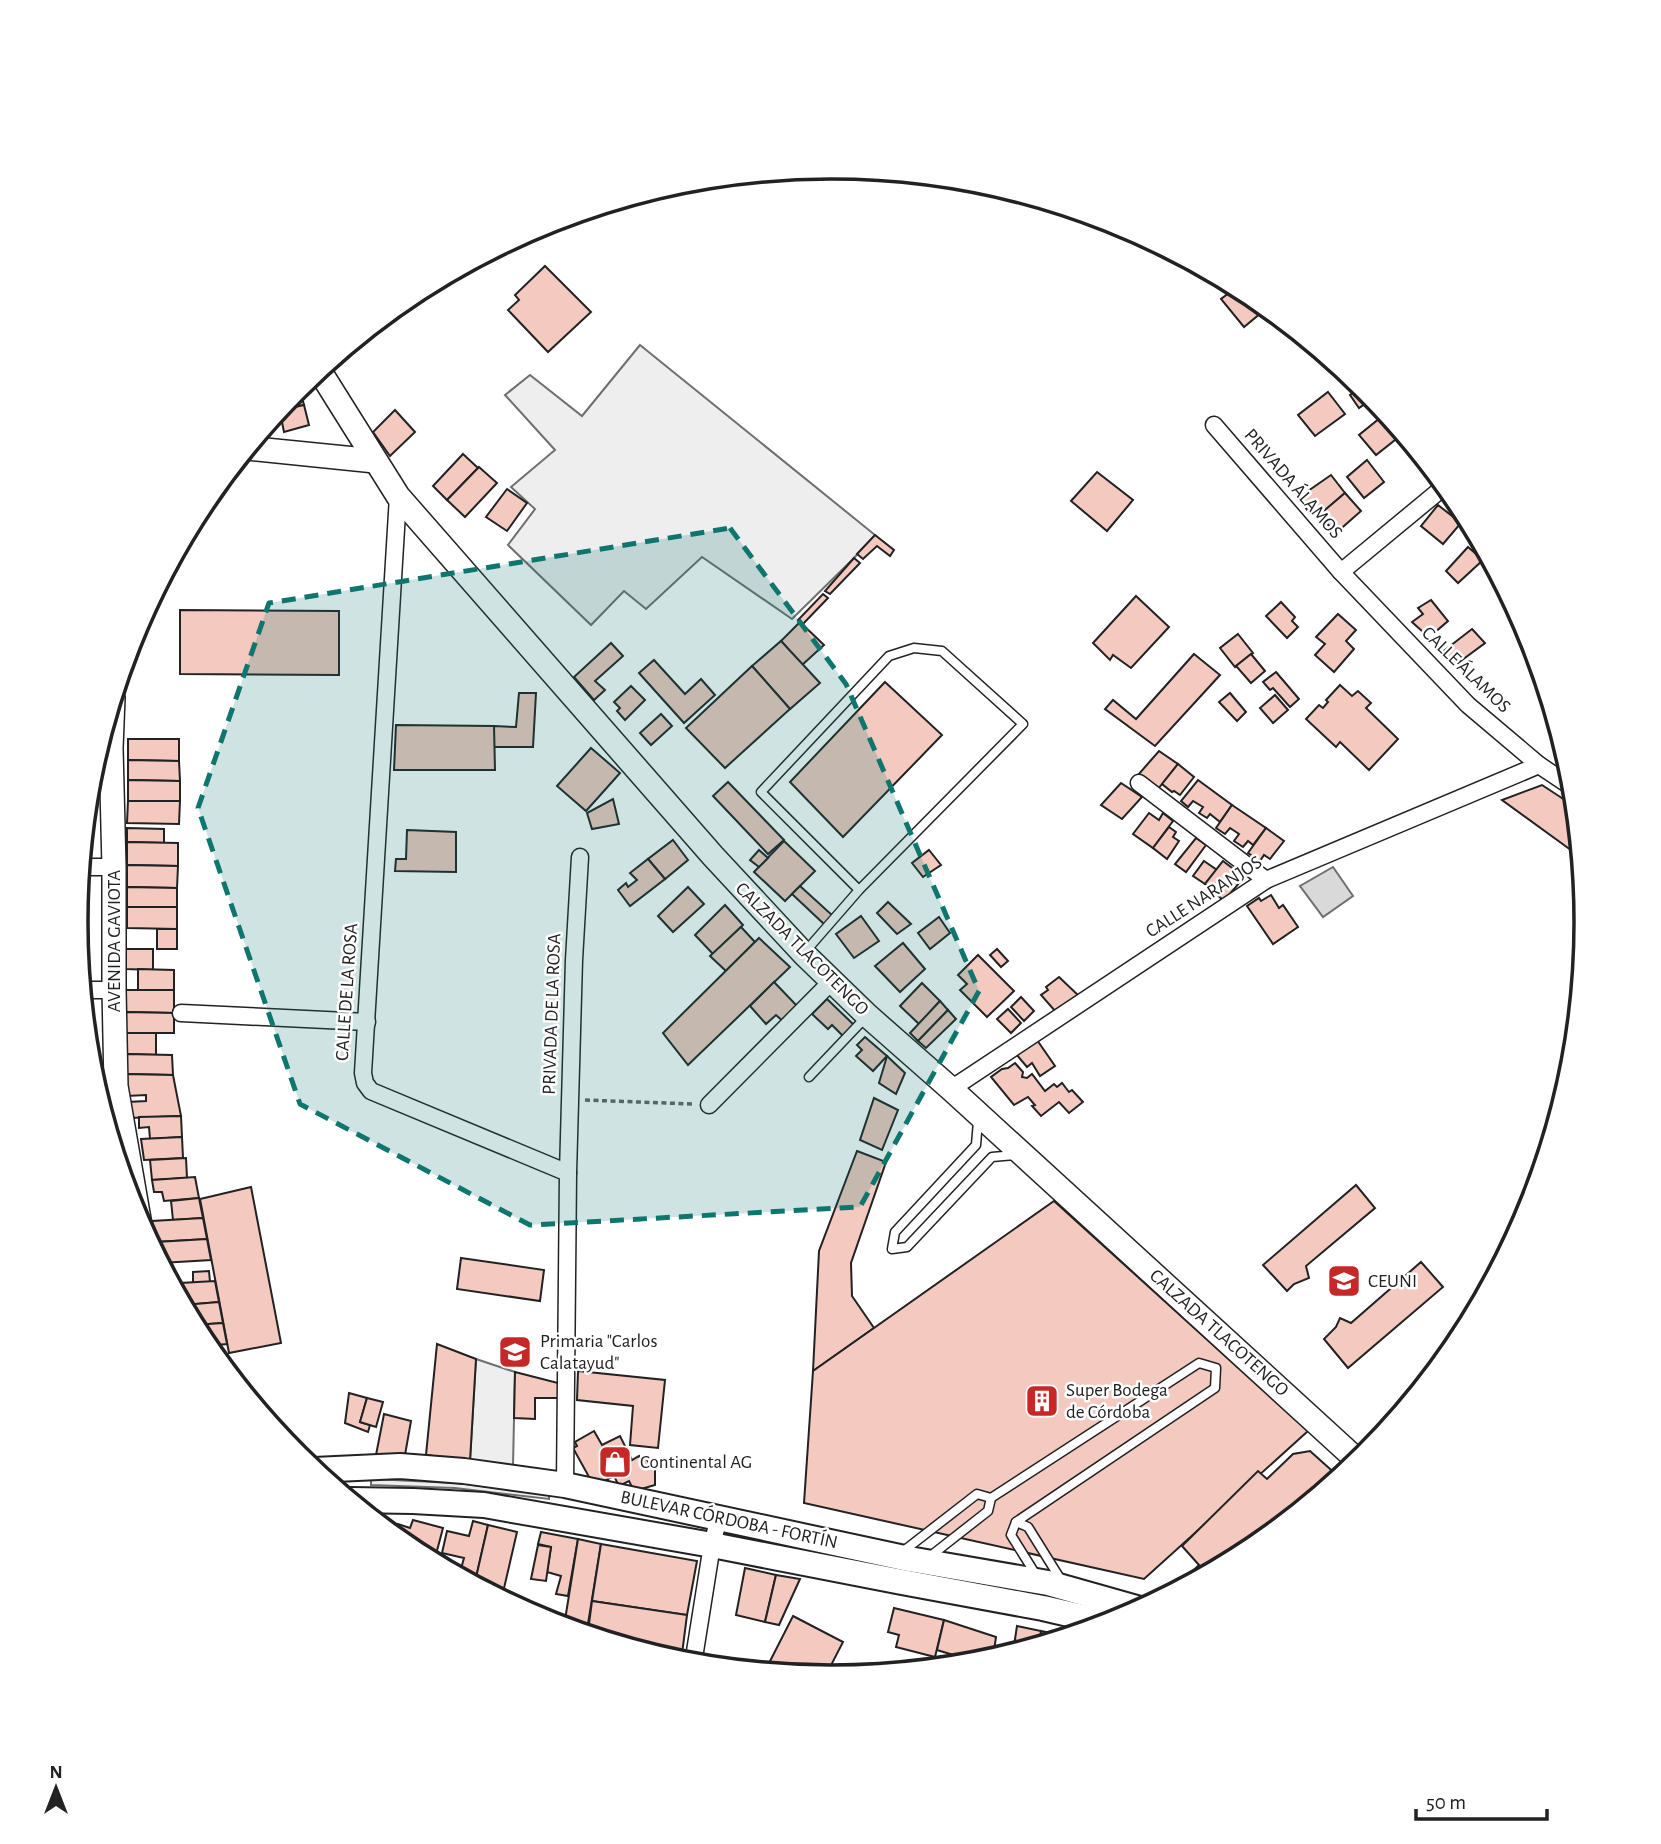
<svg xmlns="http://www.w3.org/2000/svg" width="1661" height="1844" font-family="'Alegreya Sans',sans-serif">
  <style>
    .green { fill: #eee; stroke: #6f6f6f; stroke-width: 2 }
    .water { fill: #d9d9d9; stroke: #6f6f6f; stroke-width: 2 }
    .building { fill: #f3c9c0; stroke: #222; stroke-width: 2 }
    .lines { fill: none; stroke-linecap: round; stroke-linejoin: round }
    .lane-casing { stroke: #222; stroke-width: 11 }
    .street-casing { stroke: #222; stroke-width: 19 }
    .secondary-casing { stroke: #222; stroke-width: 26 }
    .primary-casing { stroke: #222; stroke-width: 28 }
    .path { stroke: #646464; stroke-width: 3.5; stroke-dasharray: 5 3.5; stroke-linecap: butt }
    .lane { stroke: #fff; stroke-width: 8 }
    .street { stroke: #fff; stroke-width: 16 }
    .secondary { stroke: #fff; stroke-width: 23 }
    .primary { stroke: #fff; stroke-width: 24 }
    .marked { fill: #0f766e; fill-opacity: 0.2; stroke: #0f766e; stroke-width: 5; stroke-dasharray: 14 9; stroke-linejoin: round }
    .labels { text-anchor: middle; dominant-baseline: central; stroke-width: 5; stroke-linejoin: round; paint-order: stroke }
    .street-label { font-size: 19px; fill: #222; stroke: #fff }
    .poi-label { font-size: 19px; fill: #222; stroke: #fff; text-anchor: start }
    .rim { fill: none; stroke: #222; stroke-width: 3.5 }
  </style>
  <rect width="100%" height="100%" fill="#fff"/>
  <g class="green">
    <path d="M 640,345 L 875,535 L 854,558 L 792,619 L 702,557 L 646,609 L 624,591 L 591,625 L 508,545 L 535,509 L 511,487 L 555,450 L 505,395 L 530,375 L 582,416 Z"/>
    <path d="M 476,1359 L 515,1372 L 513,1466 L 470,1461 Z"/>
    <path d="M 371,1479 L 456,1483 L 549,1494 L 549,1499 L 455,1488 L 371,1485 Z"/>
  </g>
  <path class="water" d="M 1333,867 L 1353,896 L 1323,917 L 1300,886 Z"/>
  <g class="building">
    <path d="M 545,266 L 591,312 L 548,352 L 508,310 L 519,300 L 515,295 Z"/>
    <path d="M 1237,287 L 1250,294 L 1267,308 L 1244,327 L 1221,299 Z"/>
    <path d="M 299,386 L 304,405 L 277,411 L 297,388 Z"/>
    <path d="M 1362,386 L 1373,398 L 1359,408 L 1350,395 Z"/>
    <path d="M 1328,392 L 1345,414 L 1315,436 L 1298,415 Z"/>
    <path d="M 304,405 L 309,425 L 284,432 L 282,422 L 275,424 L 273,416 L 277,411 Z"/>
    <path d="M 395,410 L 415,432 L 390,456 L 373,432 Z"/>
    <path d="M 1385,414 L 1400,436 L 1376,455 L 1359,435 Z"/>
    <path d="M 463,454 L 478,468 L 447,500 L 433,486 Z"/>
    <path d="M 1367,460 L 1384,482 L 1364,498 L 1347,477 Z"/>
    <path d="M 479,467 L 497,483 L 465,517 L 447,500 Z"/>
    <path d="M 1097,472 L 1133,500 L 1107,531 L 1071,501 Z"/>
    <path d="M 1331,475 L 1345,493 L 1321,514 L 1314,507 L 1308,511 L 1298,498 Z"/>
    <path d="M 507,489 L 527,503 L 507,531 L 486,517 Z"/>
    <path d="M 1345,493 L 1361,511 L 1336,533 L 1319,515 Z"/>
    <path d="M 1438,505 L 1461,523 L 1443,544 L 1421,526 Z"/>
    <path d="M 875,535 L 894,550 L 890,556 L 877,546 L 863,559 L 857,554 Z"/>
    <path d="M 1468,547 L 1483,560 L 1458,583 L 1446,571 Z"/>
    <path d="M 854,558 L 860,563 L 830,594 L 825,591 Z"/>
    <path d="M 823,594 L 828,598 L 802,625 L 798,620 Z"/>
    <path d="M 1136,596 L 1169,627 L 1131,668 L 1113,655 L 1110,660 L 1093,643 Z"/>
    <path d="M 1431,600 L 1448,621 L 1434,633 L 1429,627 L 1423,632 L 1412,622 L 1423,614 L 1418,608 Z"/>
    <path d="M 1281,602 L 1295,617 L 1292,621 L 1298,627 L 1287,638 L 1266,616 Z"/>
    <path d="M 180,610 L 339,611 L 339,675 L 180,674 Z"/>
    <path d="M 1338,614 L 1356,630 L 1346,641 L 1354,649 L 1334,672 L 1315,655 L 1325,644 L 1316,637 Z"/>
    <path d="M 800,622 L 824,645 L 802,665 L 781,641 Z"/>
    <path d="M 1472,629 L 1485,643 L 1458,663 L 1453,659 L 1450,661 L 1441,653 Z"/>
    <path d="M 1238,634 L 1253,653 L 1235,667 L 1220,648 Z"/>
    <path d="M 781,641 L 820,683 L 790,709 L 752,666 Z"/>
    <path d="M 611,643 L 623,656 L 595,681 L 605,690 L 594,700 L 574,677 Z"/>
    <path d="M 1194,654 L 1220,675 L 1155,746 L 1105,709 L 1113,700 L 1136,719 Z"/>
    <path d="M 1251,654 L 1265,671 L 1251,683 L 1236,666 Z"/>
    <path d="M 654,660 L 685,694 L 701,679 L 715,695 L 684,723 L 639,673 Z"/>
    <path d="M 752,666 L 790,709 L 725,768 L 686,728 Z"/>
    <path d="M 1276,672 L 1299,699 L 1290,707 L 1273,688 L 1270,690 L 1263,682 Z"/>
    <path d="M 885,682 L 942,735 L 843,837 L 790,782 Z"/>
    <path d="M 1340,685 L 1352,696 L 1358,691 L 1371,703 L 1366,708 L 1398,739 L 1369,770 L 1340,742 L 1336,747 L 1306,719 L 1319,705 L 1323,708 L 1328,702 L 1326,700 Z"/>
    <path d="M 631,686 L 645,700 L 625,720 L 617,711 L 620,708 L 614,702 Z"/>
    <path d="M 519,693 L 536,693 L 533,747 L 494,747 L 494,726 L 516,727 Z"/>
    <path d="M 1230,693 L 1246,712 L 1237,721 L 1219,702 Z"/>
    <path d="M 1275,695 L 1288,710 L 1273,723 L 1260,708 Z"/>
    <path d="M 661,714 L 672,726 L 651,745 L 640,733 Z"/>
    <path d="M 396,725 L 494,726 L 495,770 L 394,770 Z"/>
    <path d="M 128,739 L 179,739 L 179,761 L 128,760 Z"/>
    <path d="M 591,748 L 620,773 L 586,811 L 557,786 Z"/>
    <path d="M 1159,751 L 1178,764 L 1158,789 L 1138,775 Z"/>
    <path d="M 128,760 L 179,761 L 180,781 L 128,780 Z"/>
    <path d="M 1178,764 L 1194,777 L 1180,795 L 1174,791 L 1172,792 L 1162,784 Z"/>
    <path d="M 128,780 L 180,781 L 180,801 L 128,801 Z"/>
    <path d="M 1198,780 L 1232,805 L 1220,822 L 1210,814 L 1207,818 L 1199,813 L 1203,807 L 1193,801 L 1188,807 L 1181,801 Z"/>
    <path d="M 728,782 L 784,840 L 768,854 L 713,796 Z"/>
    <path d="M 1121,783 L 1142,797 L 1122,819 L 1101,805 Z"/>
    <path d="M 1542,785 L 1574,806 L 1579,849 L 1575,853 L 1502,800 Z"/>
    <path d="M 613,799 L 619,824 L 592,829 L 587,813 Z"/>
    <path d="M 128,801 L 180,801 L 179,824 L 127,823 Z"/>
    <path d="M 1232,805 L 1266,828 L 1253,845 L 1248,841 L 1243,847 L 1234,841 L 1239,834 L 1230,828 L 1225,834 L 1216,828 Z"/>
    <path d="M 1149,813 L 1159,820 L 1163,813 L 1173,821 L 1153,848 L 1133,834 Z"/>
    <path d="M 1169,827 L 1176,832 L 1173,837 L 1179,841 L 1167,859 L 1153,848 Z"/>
    <path d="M 127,828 L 164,829 L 164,843 L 127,842 Z"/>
    <path d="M 1266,828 L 1284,841 L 1270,859 L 1264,855 L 1260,861 L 1248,853 Z"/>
    <path d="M 407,830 L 456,832 L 456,872 L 395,871 L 396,859 L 406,859 Z"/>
    <path d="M 1196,838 L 1206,845 L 1186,872 L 1175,864 Z"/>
    <path d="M 673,840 L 688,860 L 665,879 L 648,859 Z"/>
    <path d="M 784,841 L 815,871 L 785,901 L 754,872 Z"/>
    <path d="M 127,842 L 178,843 L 178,866 L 127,865 Z"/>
    <path d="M 759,850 L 768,858 L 759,867 L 750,860 Z"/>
    <path d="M 929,850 L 941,865 L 923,877 L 912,863 Z"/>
    <path d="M 648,859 L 665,879 L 630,906 L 618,890 L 626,883 L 628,887 L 637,880 L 630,873 Z"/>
    <path d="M 1204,861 L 1217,870 L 1205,884 L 1193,876 Z"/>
    <path d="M 1223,861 L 1236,871 L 1232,876 L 1240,882 L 1224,901 L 1205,884 Z"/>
    <path d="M 127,865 L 178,866 L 177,888 L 127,887 Z"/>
    <path d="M 800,886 L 833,916 L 825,925 L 792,894 Z"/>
    <path d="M 127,887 L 177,888 L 177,907 L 127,907 Z"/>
    <path d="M 688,887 L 704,904 L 673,932 L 658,916 Z"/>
    <path d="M 1271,895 L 1279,908 L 1283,905 L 1298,927 L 1273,944 L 1247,906 L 1259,898 L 1261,901 Z"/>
    <path d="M 888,902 L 911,924 L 897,934 L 877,913 Z"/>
    <path d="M 725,905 L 743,925 L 713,954 L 695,935 Z"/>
    <path d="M 127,907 L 177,907 L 177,929 L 127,928 Z"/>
    <path d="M 861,916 L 879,941 L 854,958 L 836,934 Z"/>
    <path d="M 939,917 L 950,933 L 930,949 L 918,933 Z"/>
    <path d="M 741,927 L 755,942 L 726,971 L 710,956 Z"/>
    <rect x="157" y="929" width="20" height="20"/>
    <path d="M 759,938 L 790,967 L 688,1065 L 663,1033 Z"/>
    <path d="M 903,943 L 925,969 L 900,992 L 875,966 Z"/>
    <path d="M 126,949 L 153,949 L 153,970 L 126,969 Z"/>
    <path d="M 997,949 L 1008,961 L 1001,967 L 990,955 Z"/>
    <path d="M 978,955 L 1014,991 L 987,1017 L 960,990 L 967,984 L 958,975 Z"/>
    <path d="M 138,969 L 174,970 L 174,990 L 138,990 Z"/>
    <path d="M 1059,977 L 1079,996 L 1055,1011 L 1041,995 L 1048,990 L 1046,987 Z"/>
    <path d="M 774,982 L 799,1008 L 785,1023 L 776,1015 L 766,1024 L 750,1006 Z"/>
    <path d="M 922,983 L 940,1001 L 919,1024 L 900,1006 Z"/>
    <path d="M 126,990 L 174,990 L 174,1013 L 126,1012 Z"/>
    <path d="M 1021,997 L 1034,1011 L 1024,1021 L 1011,1007 Z"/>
    <path d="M 827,999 L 854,1025 L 843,1036 L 832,1025 L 828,1029 L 812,1014 Z"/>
    <path d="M 940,1001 L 948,1010 L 918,1041 L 910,1033 Z"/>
    <path d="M 1008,1009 L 1021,1023 L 1011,1033 L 997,1019 Z"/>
    <path d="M 948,1010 L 956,1019 L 926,1048 L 918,1041 Z"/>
    <path d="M 126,1012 L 174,1013 L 174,1033 L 126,1033 Z"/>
    <path d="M 126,1033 L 156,1033 L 156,1055 L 126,1054 Z"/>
    <path d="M 865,1037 L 887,1056 L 873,1071 L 856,1056 L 862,1050 L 857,1045 Z"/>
    <path d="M 1037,1040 L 1055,1066 L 1040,1076 L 1032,1063 L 1027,1067 L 1016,1054 Z"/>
    <path d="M 126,1054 L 172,1055 L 173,1075 L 126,1074 Z"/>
    <path d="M 887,1056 L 905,1073 L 896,1094 L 879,1083 Z"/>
    <path d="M 1015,1063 L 1023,1072 L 1022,1077 L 1027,1078 L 1032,1074 L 1045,1091 L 1054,1084 L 1057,1087 L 1062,1083 L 1069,1092 L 1072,1090 L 1083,1102 L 1069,1113 L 1059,1102 L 1041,1116 L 1032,1106 L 1035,1105 L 1028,1097 L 1014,1105 L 991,1077 L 1002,1069 L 1008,1068 Z"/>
    <path d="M 124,1074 L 173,1075 L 181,1116 L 130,1118 L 127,1102 L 146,1101 L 146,1095 L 127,1096 Z"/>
    <path d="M 874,1098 L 898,1110 L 882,1150 L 860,1140 Z"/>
    <path d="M 181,1116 L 182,1137 L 150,1139 L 149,1127 L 139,1128 L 139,1117 Z"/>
    <path d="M 182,1137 L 183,1158 L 144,1160 L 141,1139 Z"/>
    <path d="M 857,1151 L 886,1162 L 851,1263 L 852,1296 L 874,1328 L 813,1371 L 819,1251 Z"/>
    <path d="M 186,1158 L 187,1178 L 152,1180 L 150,1160 Z"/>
    <path d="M 195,1177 L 199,1198 L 164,1201 L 162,1192 L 154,1192 L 152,1180 Z"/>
    <path d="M 1356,1185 L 1375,1208 L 1306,1266 L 1309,1278 L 1294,1284 L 1287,1291 L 1263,1265 Z"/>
    <path d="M 251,1187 L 281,1343 L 229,1353 L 200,1199 Z"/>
    <path d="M 199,1198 L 203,1218 L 173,1220 L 171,1201 Z"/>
    <path d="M 1054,1201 L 1308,1431 L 1144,1579 L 804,1503 L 813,1371 Z"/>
    <path d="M 203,1218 L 207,1239 L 156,1242 L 152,1221 Z"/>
    <path d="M 207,1239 L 211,1260 L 161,1263 L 156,1242 Z"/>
    <path d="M 461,1258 L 544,1270 L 540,1301 L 457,1289 Z"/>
    <path d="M 1421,1262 L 1443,1287 L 1348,1368 L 1324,1339 L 1336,1327 L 1340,1318 L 1351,1323 Z"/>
    <path d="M 209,1271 L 210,1282 L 193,1283 L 193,1272 Z"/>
    <path d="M 215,1281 L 219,1302 L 183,1305 L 175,1291 L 181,1290 L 180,1283 Z"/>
    <path d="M 219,1302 L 223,1323 L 194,1325 L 183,1305 Z"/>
    <path d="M 223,1323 L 227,1344 L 206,1346 L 194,1325 Z"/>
    <path d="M 437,1344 L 476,1359 L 470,1461 L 426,1455 Z"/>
    <path d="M 578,1371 L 665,1380 L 658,1448 L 630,1445 L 633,1406 L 577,1400 Z"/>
    <path d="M 515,1372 L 558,1383 L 558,1398 L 535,1398 L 535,1419 L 514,1418 Z"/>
    <path d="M 349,1393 L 367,1398 L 360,1422 L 370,1425 L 368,1432 L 345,1423 Z"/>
    <path d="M 367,1398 L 383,1402 L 376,1427 L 360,1422 Z"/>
    <path d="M 384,1414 L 411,1421 L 405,1455 L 376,1455 Z"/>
    <path d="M 594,1431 L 602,1445 L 620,1436 L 632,1460 L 639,1456 L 641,1461 L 646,1458 L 649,1463 L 655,1460 L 655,1485 L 634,1491 L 629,1481 L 619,1486 L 614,1476 L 594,1486 L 573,1448 L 577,1446 L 575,1442 Z"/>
    <path d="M 1310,1451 L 1339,1477 L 1250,1550 L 1171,1592 L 1199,1565 L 1182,1546 L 1258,1471 L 1267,1479 L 1293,1454 Z"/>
    <path d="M 413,1520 L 443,1528 L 434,1562 L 411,1550 L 387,1531 L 388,1529 L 396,1531 L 398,1524 L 410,1528 Z"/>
    <path d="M 473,1521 L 488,1525 L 475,1582 L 459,1576 L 464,1558 L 442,1553 L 447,1531 L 469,1536 Z"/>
    <path d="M 488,1525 L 517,1532 L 502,1597 L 487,1591 L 488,1586 L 475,1582 Z"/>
    <path d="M 541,1532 L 578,1539 L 568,1596 L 556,1594 L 561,1576 L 547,1572 L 551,1547 L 538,1544 Z"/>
    <path d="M 578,1539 L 601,1544 L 588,1624 L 565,1620 Z"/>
    <path d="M 601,1544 L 697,1561 L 687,1615 L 592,1601 Z"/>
    <path d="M 538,1545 L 551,1547 L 546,1581 L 531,1579 Z"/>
    <path d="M 745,1568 L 776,1575 L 765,1622 L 736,1615 Z"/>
    <path d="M 776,1575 L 800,1579 L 779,1625 L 765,1622 Z"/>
    <path d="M 592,1601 L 687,1615 L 681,1662 L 588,1631 Z"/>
    <path d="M 894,1608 L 944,1620 L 935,1657 L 896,1647 L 899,1635 L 888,1632 Z"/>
    <path d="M 793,1616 L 843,1642 L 825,1677 L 765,1671 Z"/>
    <path d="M 944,1620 L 996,1637 L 993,1658 L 977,1663 L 959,1665 L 960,1657 L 937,1650 Z"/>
    <path d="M 1017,1626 L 1041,1631 L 1040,1644 L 1013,1652 Z"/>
    <path d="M 1041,1631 L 1066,1636 L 1040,1644 Z"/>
  </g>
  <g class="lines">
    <defs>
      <g id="lane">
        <path d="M 805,952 L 859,890 L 1023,724 L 942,651 L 914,648 L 889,656 L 761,792 L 859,890"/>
        <path d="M 809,1077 L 867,1016"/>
        <path d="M 978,1121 L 976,1145 L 895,1232 L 892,1249 L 907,1247 L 992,1157 L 1015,1155"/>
        <path d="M 991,1498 L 1199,1363 L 1216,1368 L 1215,1388 L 1016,1522"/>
        <path d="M 901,1553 L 977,1494 L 991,1498 L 988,1511 L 928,1558"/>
        <path d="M 1036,1575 L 1011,1535 L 1016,1522 L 1028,1527 L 1061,1580"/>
      </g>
      <g id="street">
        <path d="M 1214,425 L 1341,572 L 1468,705 L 1539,765 L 1572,787"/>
        <path d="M 398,496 L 363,1073 L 365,1083 L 371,1091 L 568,1173 L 565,1485"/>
        <path d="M 1341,572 L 1445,486"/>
        <path d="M 1139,783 L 1266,880"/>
        <path d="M 81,867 L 114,867"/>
        <path d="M 82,990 L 114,990"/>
        <path d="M 181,1013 L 367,1022"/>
        <path d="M 951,1089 L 1266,880 L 1539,765"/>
        <path d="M 709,1105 L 832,981"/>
        <path d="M 568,1173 L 574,960 L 580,857"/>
        <path d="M 693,1664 L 712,1545 L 719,1517"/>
      </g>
      <g id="secondary">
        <path d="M 319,370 L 398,496 L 713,856 L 804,954 L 868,1016 L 951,1089 L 1358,1461"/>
        <path d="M 247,448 L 375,461"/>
        <path d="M 113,698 L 111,748 L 114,867 L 114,990 L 116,1086 L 140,1225"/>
      </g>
      <g id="primary">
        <path d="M 314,1470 L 400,1466 L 464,1471 L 565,1485 L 909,1559 L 1048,1583 L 1140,1609"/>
        <path d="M 350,1500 L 413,1501 L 484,1505 L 712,1545 L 902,1582 L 1043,1608 L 1108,1623"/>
      </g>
    </defs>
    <use href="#lane" class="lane-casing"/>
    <use href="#street" class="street-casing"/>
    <use href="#secondary" class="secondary-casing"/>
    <use href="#primary" class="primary-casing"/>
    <path class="path" d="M 585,1100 L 693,1104"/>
    <use href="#lane" class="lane"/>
    <use href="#street" class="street"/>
    <use href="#secondary" class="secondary"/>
    <use href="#primary" class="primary"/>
  </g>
  <path class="marked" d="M 730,528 L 846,684 L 979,991 L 860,1207 L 530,1225 L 300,1104 L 198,808 L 269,603 Z"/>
  <defs>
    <symbol id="university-square" viewBox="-11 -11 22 22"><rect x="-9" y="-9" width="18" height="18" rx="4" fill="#c62828" stroke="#fff"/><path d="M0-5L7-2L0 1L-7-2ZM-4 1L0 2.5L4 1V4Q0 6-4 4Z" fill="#fff"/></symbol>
    <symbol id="school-square" viewBox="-11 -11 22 22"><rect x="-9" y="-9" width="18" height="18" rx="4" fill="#c62828" stroke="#fff"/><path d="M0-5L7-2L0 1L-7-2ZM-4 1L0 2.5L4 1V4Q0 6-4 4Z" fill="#fff"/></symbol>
    <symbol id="building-square" viewBox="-11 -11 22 22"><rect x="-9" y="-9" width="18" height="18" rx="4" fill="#c62828" stroke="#fff"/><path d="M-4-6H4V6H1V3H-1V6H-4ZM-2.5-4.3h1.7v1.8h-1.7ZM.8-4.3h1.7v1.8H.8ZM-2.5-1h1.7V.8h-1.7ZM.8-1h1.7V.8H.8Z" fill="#fff"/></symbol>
    <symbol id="shop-square" viewBox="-11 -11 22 22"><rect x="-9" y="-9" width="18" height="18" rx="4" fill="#c62828" stroke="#fff"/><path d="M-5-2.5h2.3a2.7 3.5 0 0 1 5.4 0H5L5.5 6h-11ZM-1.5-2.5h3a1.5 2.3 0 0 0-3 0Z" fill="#fff"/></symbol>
  </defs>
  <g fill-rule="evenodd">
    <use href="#university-square" x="1325" y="1262" width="38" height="38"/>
    <use href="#school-square" x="496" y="1333" width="38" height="38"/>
    <use href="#building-square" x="1023" y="1382" width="38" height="38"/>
    <use href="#shop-square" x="596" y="1443" width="38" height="38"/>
  </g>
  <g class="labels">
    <g class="street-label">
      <text transform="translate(1293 484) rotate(49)">PRIVADA ÁLAMOS</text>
      <text transform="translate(1466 670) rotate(44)">CALLE ÁLAMOS</text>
      <text transform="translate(1204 897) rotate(-33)">CALLE NARANJOS</text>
      <text transform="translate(114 941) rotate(-90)">AVENIDA GAVIOTA</text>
      <text transform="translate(802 949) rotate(45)">CALZADA TLACOTENGO</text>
      <text transform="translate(347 992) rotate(-86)">CALLE DE LA ROSA</text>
      <text transform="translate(552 1014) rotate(-88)">PRIVADA DE LA ROSA</text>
      <text transform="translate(1219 1333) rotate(42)">CALZADA TLACOTENGO</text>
      <text transform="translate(729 1520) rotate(12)">BULEVAR CÓRDOBA - FORTÍN</text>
    </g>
    <g class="poi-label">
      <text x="1368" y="1281">CEUNI</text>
      <text x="540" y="1341">Primaria "Carlos<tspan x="540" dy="22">Calatayud"</tspan></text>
      <text x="1066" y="1390">Super Bodega<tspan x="1066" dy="22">de Córdoba</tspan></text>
      <text x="640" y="1462">Continental AG</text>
    </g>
  </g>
  <path d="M0 0H1661V1844H0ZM88 922a743 743 0 1 1 1486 0a743 743 0 1 1-1486 0Z" fill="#fff" fill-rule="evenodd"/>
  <path class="rim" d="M88 922a743 743 0 1 1 1486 0a743 743 0 1 1-1486 0Z"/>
  <g transform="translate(56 1788)" stroke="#ffffff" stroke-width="5" paint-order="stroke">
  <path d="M0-5L12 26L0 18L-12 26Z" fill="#222222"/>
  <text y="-10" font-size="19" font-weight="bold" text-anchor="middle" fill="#222222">N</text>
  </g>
  <path d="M1416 1809v10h131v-10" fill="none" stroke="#222222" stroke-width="3.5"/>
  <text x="1426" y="1809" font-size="21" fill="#222222" stroke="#ffffff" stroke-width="5" paint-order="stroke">50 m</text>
</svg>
